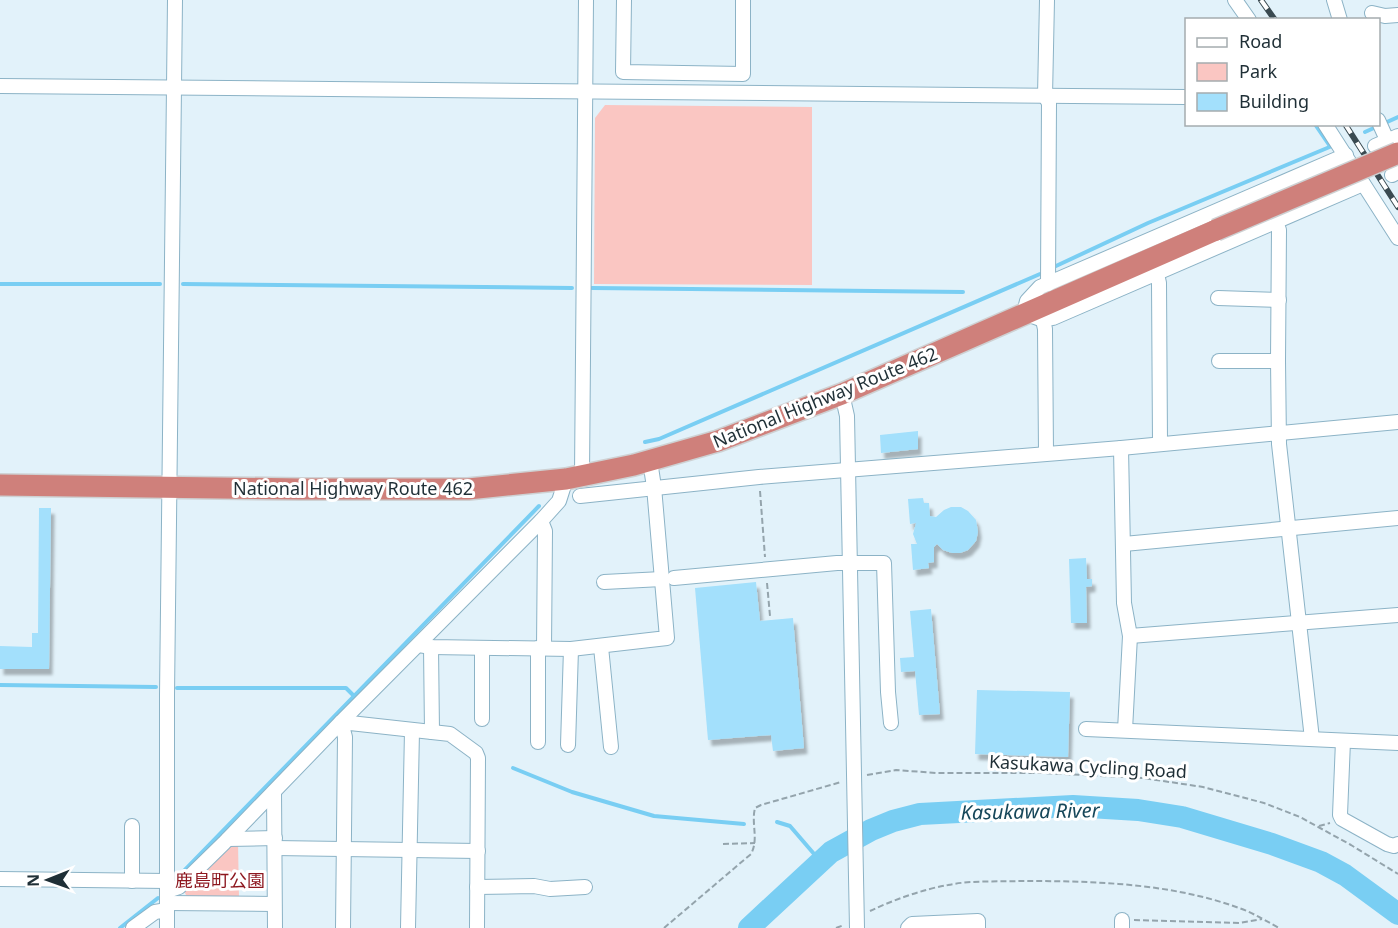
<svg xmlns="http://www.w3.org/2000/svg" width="1398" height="928" font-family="'Noto Sans','Noto Sans JP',sans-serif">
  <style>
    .green { fill: #fac6c2 }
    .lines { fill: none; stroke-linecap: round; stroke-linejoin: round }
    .stream { stroke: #79cef3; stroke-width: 4 }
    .river { stroke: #79cef3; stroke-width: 22 }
    .building { fill: #a3e0fc; filter: url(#shadow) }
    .minor-casing { stroke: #8cb3c6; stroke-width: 16 }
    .highway-casing { stroke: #ced1d3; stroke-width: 24 }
    .path { stroke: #94a4ac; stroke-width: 2; stroke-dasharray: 6 3; stroke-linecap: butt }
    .minor { stroke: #fff; stroke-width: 14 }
    .highway { stroke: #cf807b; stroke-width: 21 }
    .rail-casing { stroke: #3a4a51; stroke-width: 6 }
    .rail { stroke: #fff; stroke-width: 4; stroke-dasharray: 11; stroke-linecap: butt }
    .highway-bridge-casing { stroke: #ced1d3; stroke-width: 24; stroke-linecap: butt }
    .highway-bridge { stroke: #cf807b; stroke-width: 21 }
    .labels { text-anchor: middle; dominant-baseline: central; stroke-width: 6; stroke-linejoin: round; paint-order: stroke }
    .street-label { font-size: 18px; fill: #1f2f36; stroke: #fff }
    .park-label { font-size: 18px; fill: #8d171f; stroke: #fff }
    .water-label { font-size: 20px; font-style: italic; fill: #16475a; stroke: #fff }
  </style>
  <defs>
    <filter id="shadow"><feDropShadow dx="3.5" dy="6" stdDeviation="1.5" flood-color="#0004"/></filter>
  </defs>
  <rect width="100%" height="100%" fill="#e2f2fa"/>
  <g class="green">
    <path d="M 605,105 L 812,107 L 812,285 L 594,284 L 595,118 Z"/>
    <path d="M 238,842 L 239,898 L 188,899 L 184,891 L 231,843 Z"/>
  </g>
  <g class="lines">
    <g class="stream">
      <path d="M 1315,124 L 1330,146"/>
      <path d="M 1365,132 L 1398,117"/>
      <path d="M 1056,266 L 1148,223 L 1332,146"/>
      <path d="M 0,284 L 160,284"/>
      <path d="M 183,284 L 572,288"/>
      <path d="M 592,288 L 963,292"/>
      <path d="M 645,442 L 659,439 L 1040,274"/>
      <path d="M 0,685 L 156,687"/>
      <path d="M 177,688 L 346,688 L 353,695"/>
      <path d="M 513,768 L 572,792 L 654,816 L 744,824"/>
      <path d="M 777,822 L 790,826 L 821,862"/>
      <path d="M 179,876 L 539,506"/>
      <path d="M 120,928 L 158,898"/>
    </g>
    <path class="river" d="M 749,928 L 831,852 L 871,830 L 893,821 L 920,814 L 1073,806 L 1138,810 L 1182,817 L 1272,844 L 1321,862 L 1345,875 L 1398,914"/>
  </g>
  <g class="building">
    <path d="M 918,431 L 918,449 L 881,453 L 880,435 Z"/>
    <path d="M 923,498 L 924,503 L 929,503 L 930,516 L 936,517 L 944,510 L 951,507 L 961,507 L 968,511 L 976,520 L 978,532 L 976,541 L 968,550 L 960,553 L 952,553 L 943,550 L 937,544 L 934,547 L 934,562 L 928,563 L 929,568 L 913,570 L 911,544 L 917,544 L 913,534 L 916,523 L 910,524 L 908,499 Z"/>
    <path d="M 39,508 L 51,508 L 49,669 L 0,669 L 0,646 L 32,647 L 32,633 L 38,633 Z"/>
    <path d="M 1086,558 L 1087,579 L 1092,579 L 1092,586 L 1086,587 L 1087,623 L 1071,623 L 1069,559 Z"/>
    <path d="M 756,582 L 760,621 L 793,618 L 804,748 L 773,751 L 771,735 L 708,740 L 695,588 Z"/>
    <path d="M 931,609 L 940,714 L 919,715 L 915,671 L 901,672 L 900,658 L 914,657 L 910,611 Z"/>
    <path d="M 977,690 L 1070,692 L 1068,757 L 975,754 Z"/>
  </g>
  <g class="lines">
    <defs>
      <g id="minor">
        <path d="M 624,0 L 623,72 L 743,74 L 743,0"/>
        <path d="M 1047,0 L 1045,96 L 1049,103 L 1048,284"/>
        <path d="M 1235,0 L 1249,20"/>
        <path d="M 1334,0 L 1340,20"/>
        <path d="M 1372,13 L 1385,16 L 1398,15"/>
        <path d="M 0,86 L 1186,97"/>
        <path d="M 1378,120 L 1387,140"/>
        <path d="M 1325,124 L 1398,238"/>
        <path d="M 1375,146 L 1398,136"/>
        <path d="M 1346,155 L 1040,287 L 1027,301 L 1024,313 L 1043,320 L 1053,318 L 1363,184"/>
        <path d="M 1392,175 L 1398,172"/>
        <path d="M 1276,222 L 1279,230 L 1278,361 L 1279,444 L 1312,739"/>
        <path d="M 1157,274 L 1159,283 L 1160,443"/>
        <path d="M 1218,298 L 1279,300"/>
        <path d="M 1043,320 L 1045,329 L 1046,453"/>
        <path d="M 1219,361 L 1278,361"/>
        <path d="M 842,394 L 847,416 L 857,928"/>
        <path d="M 1121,448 L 1124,603 L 1130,636 L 1125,730"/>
        <path d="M 582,476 L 586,0"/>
        <path d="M 580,496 L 759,477 L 1121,448 L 1398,422"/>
        <path d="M 541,521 L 545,531 L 544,648"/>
        <path d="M 1124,544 L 1398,518"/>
        <path d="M 674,578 L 837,563 L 884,563 L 888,692 L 891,723"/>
        <path d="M 604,582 L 662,579"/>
        <path d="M 1130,636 L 1398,615"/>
        <path d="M 419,645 L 431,647 L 571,649 L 667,638 L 654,487 L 650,461"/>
        <path d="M 431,647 L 432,732"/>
        <path d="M 601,647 L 611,747"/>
        <path d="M 482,648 L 482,719"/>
        <path d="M 1086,729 L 1398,743"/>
        <path d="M 1343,741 L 1340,815 L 1342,819 L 1387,844 L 1394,846 L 1398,844"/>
        <path d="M 538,742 L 538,648"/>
        <path d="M 568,745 L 571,649"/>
        <path d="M 274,792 L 275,928"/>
        <path d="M 132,826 L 132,881"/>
        <path d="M 228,839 L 275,838"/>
        <path d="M 275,848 L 478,851"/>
        <path d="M 0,879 L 167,881"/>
        <path d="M 477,887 L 534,886 L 550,889 L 585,887"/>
        <path d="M 167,891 L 179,887 L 224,843 L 341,722 L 541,521 L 559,501 L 566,479"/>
        <path d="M 167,903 L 274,904"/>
        <path d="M 133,928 L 155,912 L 167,910"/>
        <path d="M 167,928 L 167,695 L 175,0"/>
        <path d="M 343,928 L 345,737 L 341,722 L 450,734 L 476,753 L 478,758 L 477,928"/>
        <path d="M 408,928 L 412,731"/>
        <path d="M 908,928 L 912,924 L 978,921 L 978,928"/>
        <path d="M 1122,928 L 1122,920"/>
      </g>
      <path id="highway" d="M 0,485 L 301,489 L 468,489 L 566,479 L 634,465 L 718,441 L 842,394 L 1216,230"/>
    </defs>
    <use href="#minor" class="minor-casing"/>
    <use href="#highway" class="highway-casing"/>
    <g class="path">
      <path d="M 760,491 L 765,557"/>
      <path d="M 767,583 L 770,616"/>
      <path d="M 867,775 L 896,770 L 936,773 L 1042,773 L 1143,778 L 1203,787 L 1264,803 L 1300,817 L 1351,845 L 1398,874"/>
      <path d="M 1319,826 L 1330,823"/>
      <path d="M 723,844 L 755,843"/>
      <path d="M 870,911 C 893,900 924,889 948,885 C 972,880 997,882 1021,881 C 1096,881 1176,883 1247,911 C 1258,916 1268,922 1279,928"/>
      <path d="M 1134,920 L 1239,923 L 1262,919"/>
      <path d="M 664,928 L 751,854 C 759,839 751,824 755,808 L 761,805 L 841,782"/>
      <path d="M 836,928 L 844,925"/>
    </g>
    <use href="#minor" class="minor"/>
    <use href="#highway" class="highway"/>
    <defs>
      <g id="rail">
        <path d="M 1261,0 L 1275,20"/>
        <path d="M 1345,124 L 1398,207"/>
      </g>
    </defs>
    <use href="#rail" class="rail-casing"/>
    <use href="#rail" class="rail"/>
    <defs>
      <path id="highway-bridge" d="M 1216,230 L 1398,153"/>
    </defs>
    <use href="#highway-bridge" class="highway-bridge-casing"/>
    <use href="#highway-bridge" class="highway-bridge"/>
  </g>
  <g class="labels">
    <g class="street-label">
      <text transform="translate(825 397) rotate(-22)">National Highway Route 462</text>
      <text x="353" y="488">National Highway Route 462</text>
      <text transform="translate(1088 766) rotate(3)">Kasukawa Cycling Road</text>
    </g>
    <g class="park-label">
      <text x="220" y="880">鹿島町公園</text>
    </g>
    <g class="water-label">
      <text transform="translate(1030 811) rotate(-1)">Kasukawa River</text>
    </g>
  </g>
  <rect x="1185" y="18" width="195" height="108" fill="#ffffff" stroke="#a5acaf" stroke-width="1.5"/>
  <rect x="1197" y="38" width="30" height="9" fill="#ffffff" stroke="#a5acaf" stroke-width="1.5"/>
  <text x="1239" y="48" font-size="18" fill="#1f2f36">Road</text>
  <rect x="1197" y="63" width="30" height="18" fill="#fac6c2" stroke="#a5acaf" stroke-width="1.5"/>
  <text x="1239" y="78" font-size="18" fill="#1f2f36">Park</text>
  <rect x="1197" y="93" width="30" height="18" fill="#a3e0fc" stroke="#a5acaf" stroke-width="1.5"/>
  <text x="1239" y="108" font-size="18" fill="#1f2f36">Building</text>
  <g transform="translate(48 880) rotate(269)" stroke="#ffffff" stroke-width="4.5" paint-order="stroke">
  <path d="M0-4.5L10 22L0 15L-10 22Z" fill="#1f2f36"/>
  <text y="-9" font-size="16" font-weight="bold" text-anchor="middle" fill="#1f2f36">N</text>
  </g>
</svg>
